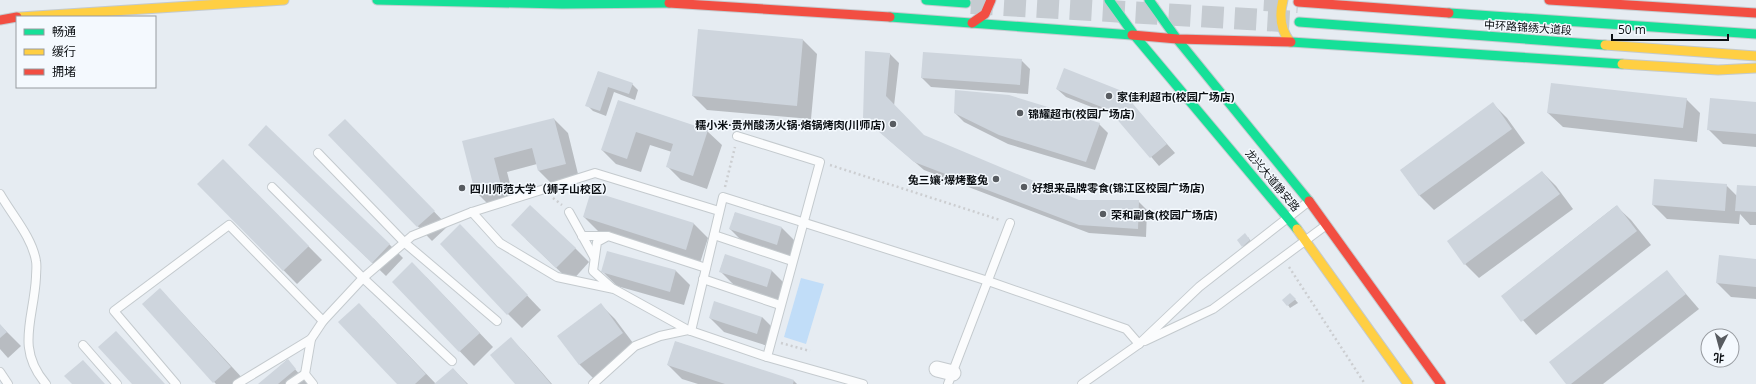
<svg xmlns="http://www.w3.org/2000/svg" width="1756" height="384" font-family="'Open Sans','Noto Sans SC',sans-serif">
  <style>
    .green { fill: #c1ddf8 }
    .shadow { fill: #0003 }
    .building { fill: #ced5dd }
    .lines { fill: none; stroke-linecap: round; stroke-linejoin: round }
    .primary-tunnel { stroke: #c5cbd1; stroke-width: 22; stroke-dasharray: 22 11; stroke-linecap: butt }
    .lane-casing { stroke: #c4cace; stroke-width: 10 }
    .street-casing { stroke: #c4cace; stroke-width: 17 }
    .fast-casing { stroke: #c4cace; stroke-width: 11 }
    .slow-casing { stroke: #c4cace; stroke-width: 11 }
    .jam-casing { stroke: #c4cace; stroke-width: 11 }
    .path { stroke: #ccced1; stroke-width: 2.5; stroke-dasharray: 2 3; stroke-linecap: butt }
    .lane { stroke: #fbfcfd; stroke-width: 8 }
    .street { stroke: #fbfcfd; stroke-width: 15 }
    .fast { stroke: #16e098; stroke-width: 9 }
    .slow { stroke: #ffcf43; stroke-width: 9 }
    .jam { stroke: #f24e42; stroke-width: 9 }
    .poi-dot { fill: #585c61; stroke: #f4f9fe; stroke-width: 1.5 }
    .labels { text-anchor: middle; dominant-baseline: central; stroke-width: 3; stroke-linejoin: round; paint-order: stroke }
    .street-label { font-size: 11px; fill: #0b0f13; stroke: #f4f9fe }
    .poi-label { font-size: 11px; font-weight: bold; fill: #0b0f13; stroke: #f4f9fe; text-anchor: start }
  </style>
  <rect width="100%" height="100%" fill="#e6ecf2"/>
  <path class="green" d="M 801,278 L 824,284 L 806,344 L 784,337 Z"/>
  <g class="shadow">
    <path d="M 699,30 L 803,40 L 817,54 L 811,119 L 707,110 L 693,96 Z"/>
    <path d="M 890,54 L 899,63 L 894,106 L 923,136 L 1079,201 L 1138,201 L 1147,210 L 1146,237 L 1089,233 L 924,170 L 873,126 Z"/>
    <path d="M 1021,60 L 1030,69 L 1028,94 L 931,87 L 922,78 Z"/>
    <path d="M 598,72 L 632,84 L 638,90 L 635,100 L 614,92 L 606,116 L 593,111 L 587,105 Z"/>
    <path d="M 1057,89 L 1121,92 L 1175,153 L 1159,166 L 1117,117 L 1066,97 Z"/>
    <path d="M 1686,99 L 1700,113 L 1697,142 L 1563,127 L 1548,113 Z"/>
    <path d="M 618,102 L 707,131 L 722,145 L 707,189 L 681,180 L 667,166 L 672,152 L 650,145 L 641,172 L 616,164 L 602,150 Z"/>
    <path d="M 1756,103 L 1756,147 L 1723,144 L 1709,130 Z"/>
    <path d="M 1493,104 L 1507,118 L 1525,143 L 1434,210 L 1420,196 L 1401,170 Z"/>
    <path d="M 955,113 L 1099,124 L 1108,133 L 1095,170 L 1008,144 L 964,122 Z"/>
    <path d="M 554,119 L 568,133 L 579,178 L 553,185 L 539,171 L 537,164 L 507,172 L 514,199 L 490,206 L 476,192 L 463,142 Z"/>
    <path d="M 359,134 L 448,226 L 432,241 L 330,135 Z"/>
    <path d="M 264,159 L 389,244 L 403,258 L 386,276 Z"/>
    <path d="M 223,160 L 322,260 L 297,284 L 199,184 Z"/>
    <path d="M 1542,172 L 1556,186 L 1573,209 L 1479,278 L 1465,264 Z"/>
    <path d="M 1726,185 L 1737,196 L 1756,187 L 1756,225 L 1750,225 L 1740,214 L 1739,224 L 1667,219 L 1653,205 Z"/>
    <path d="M 592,192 L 694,224 L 708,238 L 700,263 L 598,231 L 584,217 Z"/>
    <path d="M 1616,206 L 1631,220 L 1651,245 L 1536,335 L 1502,296 Z"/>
    <path d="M 735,213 L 782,228 L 796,242 L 791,258 L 744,243 L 730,229 Z"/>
    <path d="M 1248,237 L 1252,243 L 1245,249 L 1243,246 Z"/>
    <path d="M 526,239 L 575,248 L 589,262 L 571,282 Z"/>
    <path d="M 474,240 L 541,310 L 522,328 L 508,314 Z"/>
    <path d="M 608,253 L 676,271 L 690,285 L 684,305 L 617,286 L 603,272 Z"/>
    <path d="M 725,256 L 772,271 L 786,285 L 781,301 L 734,285 L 720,271 Z"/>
    <path d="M 1756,260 L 1756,299 L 1731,297 L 1717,283 Z"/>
    <path d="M 1667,272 L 1699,309 L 1603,384 L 1568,384 Z"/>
    <path d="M 426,277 L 493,347 L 474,366 L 393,282 Z"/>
    <path d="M 160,289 L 245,381 L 242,384 L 216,384 L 143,304 Z"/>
    <path d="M 1293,297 L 1298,303 L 1290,308 L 1288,305 Z"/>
    <path d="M 601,305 L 615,319 L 636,347 L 594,379 L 580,365 L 558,336 Z"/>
    <path d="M 762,317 L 776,331 L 771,347 L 724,332 L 710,318 Z"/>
    <path d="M 373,318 L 436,384 L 453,369 L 468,384 L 398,384 Z"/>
    <path d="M 0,325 L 21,346 L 8,358 L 0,349 Z"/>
    <path d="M 511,339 L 525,353 L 552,384 L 516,384 Z"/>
    <path d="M 676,342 L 794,381 L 797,384 L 698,384 L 682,379 L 668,365 Z"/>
    <path d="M 287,360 L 308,384 L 260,384 Z"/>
  </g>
  <g class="building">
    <path d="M 698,29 L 803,39 L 797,106 L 692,96 Z"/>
    <path d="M 865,51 L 890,53 L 886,96 L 924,135 L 1079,200 L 1139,200 L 1138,229 L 1079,225 L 914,162 L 863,118 Z"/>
    <path d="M 923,52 L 1022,59 L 1020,85 L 921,78 Z"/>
    <path d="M 1064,68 L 1122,91 L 1167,144 L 1150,158 L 1109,110 L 1056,89 Z"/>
    <path d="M 598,71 L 633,83 L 629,94 L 608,87 L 600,111 L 585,106 Z"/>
    <path d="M 1551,83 L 1687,98 L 1683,128 L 1547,113 Z"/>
    <path d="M 955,90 L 1009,95 L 1100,123 L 1086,162 L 999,135 L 954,113 Z"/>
    <path d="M 1710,98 L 1756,102 L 1756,134 L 1707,130 Z"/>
    <path d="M 618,100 L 708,130 L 693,176 L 666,167 L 673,144 L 636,132 L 627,159 L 601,150 Z"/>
    <path d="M 1493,102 L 1512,129 L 1419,196 L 1400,170 Z"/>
    <path d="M 554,118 L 566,164 L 538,171 L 532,148 L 494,158 L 501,185 L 475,192 L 462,141 Z"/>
    <path d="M 345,119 L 435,211 L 417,227 L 328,135 Z"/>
    <path d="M 266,125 L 390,244 L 372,263 L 248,145 Z"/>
    <path d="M 223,159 L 309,246 L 283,271 L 197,184 Z"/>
    <path d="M 1542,171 L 1560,194 L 1464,265 L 1447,241 Z"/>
    <path d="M 1654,179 L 1727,184 L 1725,211 L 1652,205 Z"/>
    <path d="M 1737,185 L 1756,186 L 1756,212 L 1735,211 Z"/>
    <path d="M 591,191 L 694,223 L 686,250 L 583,217 Z"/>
    <path d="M 530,205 L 576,248 L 556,268 L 511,225 Z"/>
    <path d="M 1617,205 L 1637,231 L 1521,322 L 1501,296 Z"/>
    <path d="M 735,212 L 782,227 L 777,245 L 729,229 Z"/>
    <path d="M 460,224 L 528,295 L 507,315 L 440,244 Z"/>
    <path d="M 1245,233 L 1250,240 L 1242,247 L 1237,240 Z"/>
    <path d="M 607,251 L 676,270 L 670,292 L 601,272 Z"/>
    <path d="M 725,254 L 772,270 L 767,287 L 719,272 Z"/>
    <path d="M 1719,255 L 1756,259 L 1756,287 L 1716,283 Z"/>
    <path d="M 412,262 L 480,333 L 459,352 L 392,282 Z"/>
    <path d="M 1667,270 L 1686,294 L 1571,384 L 1566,384 L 1549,362 Z"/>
    <path d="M 160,288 L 231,367 L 213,383 L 142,304 Z"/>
    <path d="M 1290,293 L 1296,299 L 1287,306 L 1282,300 Z"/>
    <path d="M 714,301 L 762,317 L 757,334 L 709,318 Z"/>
    <path d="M 359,303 L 426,374 L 415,384 L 397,384 L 338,322 Z"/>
    <path d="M 601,303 L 623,333 L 579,365 L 557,336 Z"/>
    <path d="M 0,324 L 7,332 L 0,338 Z"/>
    <path d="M 116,331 L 165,384 L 132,384 L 98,347 Z"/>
    <path d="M 511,337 L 551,384 L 515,384 L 490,355 Z"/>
    <path d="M 675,341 L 794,380 L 793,384 L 725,384 L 667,365 Z"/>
    <path d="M 288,359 L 296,369 L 278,384 L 258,384 Z"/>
    <path d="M 83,360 L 105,384 L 72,384 L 64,376 Z"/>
    <path d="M 453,368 L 467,384 L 434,384 Z"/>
  </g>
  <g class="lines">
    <g class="primary-tunnel">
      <path d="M 1264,0 L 1298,2"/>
      <path d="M 971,3 L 1299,22"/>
    </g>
    <defs>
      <g id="lane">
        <path d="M 737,136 L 820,162 L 767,357"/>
        <path d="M 318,153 L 405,243 L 497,321"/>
        <path d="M 272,187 L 363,278 L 452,361"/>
        <path d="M 0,194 C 12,215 32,237 36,261 C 37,266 36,272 36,277 C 34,319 15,348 46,384"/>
        <path d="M 472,212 L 500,243 L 557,277 L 614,289 L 688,330 L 767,357 L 863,384"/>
        <path d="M 569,212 L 594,257"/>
        <path d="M 714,235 L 792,261"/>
        <path d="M 582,236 L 607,236"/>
        <path d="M 703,279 L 780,305"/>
        <path d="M 612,288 L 593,271 L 597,242 L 608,236 L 706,268"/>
        <path d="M 691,331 L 723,197 L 988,281 L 1126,329 L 1139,344"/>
        <path d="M 311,339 L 305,374 L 313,384"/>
        <path d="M 1145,341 L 1213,309 L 1325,226"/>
        <path d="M 83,345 L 117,384"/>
        <path d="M 0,372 L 8,384"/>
        <path d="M 176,384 L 114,311 L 229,225 L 323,321"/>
        <path d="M 237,384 L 311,339 L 323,321 L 363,278 L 412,236 L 472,212 L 595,173 L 719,211"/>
        <path d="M 290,384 L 305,374"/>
        <path d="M 593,384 L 635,346 L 660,336 L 688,330"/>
        <path d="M 948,384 L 1010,223"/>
        <path d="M 1082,384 L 1139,344 L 1199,287 L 1308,202"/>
      </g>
      <path id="street" d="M 937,369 L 953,373"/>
      <g id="fast">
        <path d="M 377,0 L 562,4 L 669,3"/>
        <path d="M 926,0 L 966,3"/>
        <path d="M 1109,0 L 1135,36 L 1297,229"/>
        <path d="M 1149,0 L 1177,39 L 1309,201"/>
        <path d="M 1449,13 L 1756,34"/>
        <path d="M 890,17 L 1132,35"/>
        <path d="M 1299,22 L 1605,45"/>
        <path d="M 1291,42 L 1622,64"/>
      </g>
      <g id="slow">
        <path d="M 1283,0 C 1279,15 1280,29 1290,42"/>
        <path d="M 20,17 L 284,0"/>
        <path d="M 1605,45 L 1756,56"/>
        <path d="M 1622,64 L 1718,70 L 1756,68"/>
        <path d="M 1297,229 L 1408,384"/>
      </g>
      <g id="jam">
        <path d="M 1549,0 L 1756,13"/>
        <path d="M 1298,2 L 1449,13"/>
        <path d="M 669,3 L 890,17"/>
        <path d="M 0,20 L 17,17"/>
        <path d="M 972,23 L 985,14 L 991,0"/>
        <path d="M 1132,35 L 1177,39 L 1291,42"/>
        <path d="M 1309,201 L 1441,384"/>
      </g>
    </defs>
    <use href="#lane" class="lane-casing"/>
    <use href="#street" class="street-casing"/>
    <use href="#fast" class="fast-casing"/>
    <use href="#slow" class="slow-casing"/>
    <use href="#jam" class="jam-casing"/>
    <g class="path">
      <path d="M 830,165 L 1000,220"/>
      <path d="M 725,187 L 735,147"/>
      <path d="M 553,198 L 562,205"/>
      <path d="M 1289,267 L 1365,384"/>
      <path d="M 781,343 L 810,351"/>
    </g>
    <use href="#lane" class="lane"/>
    <use href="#street" class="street"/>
    <use href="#fast" class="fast"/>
    <use href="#slow" class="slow"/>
    <use href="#jam" class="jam"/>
  </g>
  <g class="poi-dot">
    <circle cx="1109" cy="96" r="4"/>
    <circle cx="1020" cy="113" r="4"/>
    <circle cx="893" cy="124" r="4"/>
    <circle cx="996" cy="179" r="4"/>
    <circle cx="1024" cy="187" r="4"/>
    <circle cx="462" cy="188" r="4"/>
    <circle cx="1103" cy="214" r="4"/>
  </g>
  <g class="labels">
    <g class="street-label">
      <text transform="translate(1528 27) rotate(4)">中环路锦绣大道段</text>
      <text transform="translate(1273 180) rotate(50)">龙兴大道静安路</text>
    </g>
    <g class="poi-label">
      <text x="1117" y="96">家佳利超市(校园广场店)</text>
      <text x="1028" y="113">锦耀超市(校园广场店)</text>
      <text x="885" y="124" text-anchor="end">糯小米·贵州酸汤火锅·烙锅烤肉(川师店)</text>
      <text x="988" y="179" text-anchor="end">兔三孃·爆烤整兔</text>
      <text x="1032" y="187">好想来品牌零食(锦江区校园广场店)</text>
      <text x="470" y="188">四川师范大学（狮子山校区）</text>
      <text x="1111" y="214">荣和副食(校园广场店)</text>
    </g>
  </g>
  <rect x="16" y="16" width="140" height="72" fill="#f4f9fe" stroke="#979ba0"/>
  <rect x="24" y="29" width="20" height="6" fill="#16e098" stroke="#979ba0"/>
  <text x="52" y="36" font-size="12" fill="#0b0f13">畅通</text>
  <rect x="24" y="49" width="20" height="6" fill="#ffcf43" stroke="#979ba0"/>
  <text x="52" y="56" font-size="12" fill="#0b0f13">缓行</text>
  <rect x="24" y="69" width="20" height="6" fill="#f24e42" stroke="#979ba0"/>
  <text x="52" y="76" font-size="12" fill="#0b0f13">拥堵</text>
  <g transform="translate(1720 348) rotate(186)"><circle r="19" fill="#f4f9fe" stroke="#979ba0"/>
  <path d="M0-3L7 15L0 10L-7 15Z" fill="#585c61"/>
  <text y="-6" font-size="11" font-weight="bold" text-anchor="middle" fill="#0b0f13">北</text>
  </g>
  <path d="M1612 34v6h116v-6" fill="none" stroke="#0b0f13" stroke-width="2"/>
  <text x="1618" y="34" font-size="12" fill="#0b0f13" stroke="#f4f9fe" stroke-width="3" paint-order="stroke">50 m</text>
</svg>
